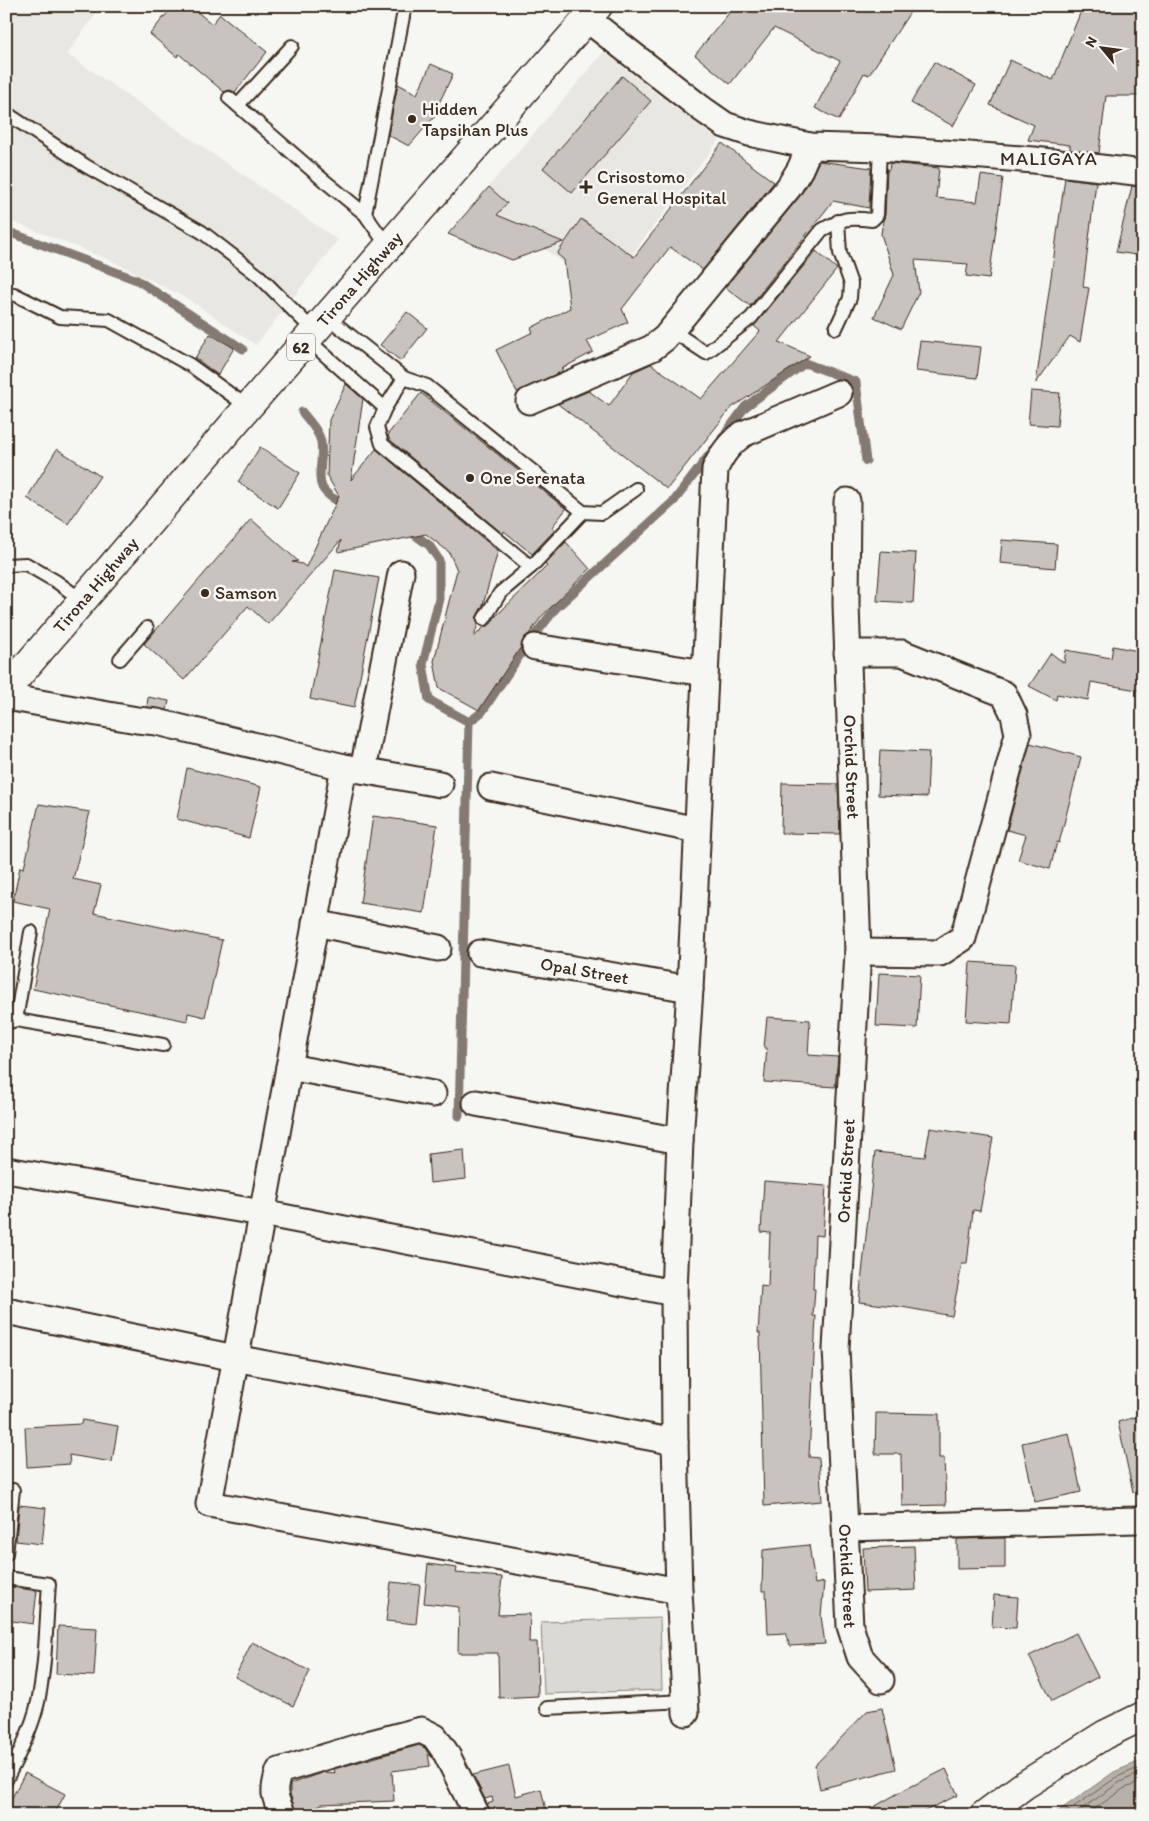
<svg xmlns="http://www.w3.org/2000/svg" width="1149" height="1821" font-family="Itim,sans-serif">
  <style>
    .built { fill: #e8e7e2 }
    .green { fill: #dad9d3; stroke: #8a8278 }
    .water { fill: #b6b0a9; stroke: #857a71 }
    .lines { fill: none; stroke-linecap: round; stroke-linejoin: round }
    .shore { stroke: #6c6056; stroke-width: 1 }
    .stream { stroke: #857a71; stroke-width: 9 }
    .building { fill: #c8c3be; stroke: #3b2a1e }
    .service-casing { stroke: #3b2a1e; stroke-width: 16 }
    .minor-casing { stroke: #3b2a1e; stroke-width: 29 }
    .secondary-casing { stroke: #3b2a1e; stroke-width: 31 }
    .primary-casing { stroke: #3b2a1e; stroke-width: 31 }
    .service { stroke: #f6f6f2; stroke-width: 12 }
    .minor { stroke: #f6f6f2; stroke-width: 25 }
    .secondary { stroke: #f6f6f2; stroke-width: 28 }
    .primary { stroke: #f6f6f2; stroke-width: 28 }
    .poi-dot { fill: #3b2a1e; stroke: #f6f6f2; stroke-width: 2 }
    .labels { text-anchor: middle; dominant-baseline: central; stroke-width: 5; stroke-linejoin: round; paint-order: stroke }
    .shield { fill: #f6f6f2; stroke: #73675e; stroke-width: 1 }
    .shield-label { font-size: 16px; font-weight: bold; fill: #3b2a1e }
    .poi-label { font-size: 18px; fill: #3b2a1e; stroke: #f6f6f2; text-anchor: start }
    .street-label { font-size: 18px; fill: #3b2a1e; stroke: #f6f6f2 }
    .neighbourhood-label { font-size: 19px; letter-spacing: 1px; fill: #3b2a1e; stroke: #f6f6f2 }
  </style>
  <rect width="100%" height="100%" fill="#f6f6f2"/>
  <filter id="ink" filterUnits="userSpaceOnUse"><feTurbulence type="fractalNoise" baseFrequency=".02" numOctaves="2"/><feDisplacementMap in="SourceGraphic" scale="10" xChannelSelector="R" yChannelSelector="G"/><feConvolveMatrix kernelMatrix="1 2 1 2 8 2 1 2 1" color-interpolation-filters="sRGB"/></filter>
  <g filter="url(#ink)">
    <g class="built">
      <path d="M 6,6 L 101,6 L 67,54 L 338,240 L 256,345 L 188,299 L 110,260 L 6,219 Z"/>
      <path d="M 604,52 L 675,108 L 719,140 L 604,291 L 544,249 L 512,260 L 448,234 Z"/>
    </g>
    <path class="green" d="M 660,1618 L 662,1690 L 544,1694 L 541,1622 Z"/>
    <path class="water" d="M 1143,1760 L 1143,1815 L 1053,1815 L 1114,1772 Z"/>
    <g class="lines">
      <g class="shore">
        <path d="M 1062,1815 L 1117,1777 L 1143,1766"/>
        <path d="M 1073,1815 L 1120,1782 L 1143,1772"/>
        <path d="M 1086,1815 L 1123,1789 L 1143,1781"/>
      </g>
      <g class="stream">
        <path d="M 6,231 L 137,280 L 243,349"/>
        <path d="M 302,412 C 309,421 319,431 321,442 C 325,474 306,488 346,505"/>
        <path d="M 722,438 L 745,407 L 805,363 L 856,382 L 866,461"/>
        <path d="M 408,530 L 429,545 L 439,560 L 439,599 L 423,664 L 429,700 L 469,722 L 482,712 L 524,649 L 556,608 L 674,501 L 713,450"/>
        <path d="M 459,1116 L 469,722"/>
      </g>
    </g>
    <g class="building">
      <path d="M 173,6 L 190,6 L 212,24 L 220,14 L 267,52 L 235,92 L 230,90 L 224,92 L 179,54 L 177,57 L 150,34 Z"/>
      <path d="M 730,6 L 914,6 L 869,75 L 864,73 L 839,120 L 815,108 L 840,61 L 774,28 L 730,84 L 695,55 L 733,8 Z"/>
      <path d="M 1083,6 L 1143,6 L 1143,96 L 1106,96 L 1099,153 L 1070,150 L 1070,145 L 1028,140 L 1034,125 L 990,105 L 1010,60 L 1053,80 Z"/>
      <path d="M 934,62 L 976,85 L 953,126 L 911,103 Z"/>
      <path d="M 431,64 L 453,74 L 438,105 L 442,108 L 409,146 L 388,135 L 398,84 L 417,94 Z"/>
      <path d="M 622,76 L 651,101 L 572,193 L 543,168 Z"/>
      <path d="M 722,143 L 774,182 L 703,270 L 670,247 L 622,309 L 628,322 L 587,341 L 593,352 L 561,369 L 563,371 L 517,392 L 496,350 L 533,332 L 531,328 L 570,308 L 564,260 L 557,254 L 581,219 L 634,257 Z"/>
      <path d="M 819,161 L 871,168 L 869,208 L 833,201 L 750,306 L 725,287 L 800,196 L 812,176 Z"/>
      <path d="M 890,163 L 939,168 L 936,198 L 977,202 L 981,175 L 1003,178 L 989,279 L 966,276 L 968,264 L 915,260 L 919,292 L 901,329 L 874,317 L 894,275 L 881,234 L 883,221 L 885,215 L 887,170 L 889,170 Z"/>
      <path d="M 1065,178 L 1096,182 L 1083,287 L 1089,288 L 1080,342 L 1070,336 L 1036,383 Z"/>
      <path d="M 1132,186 L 1143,187 L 1143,256 L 1116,252 Z"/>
      <path d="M 489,187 L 507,203 L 497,215 L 563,242 L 512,260 L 448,234 Z"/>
      <path d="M 816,251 L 837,269 L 779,342 L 810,356 L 731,408 L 667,489 L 558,404 L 589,391 L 609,406 L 633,372 L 651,364 L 701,399 L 760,331 L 754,326 Z"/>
      <path d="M 407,312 L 427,328 L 401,361 L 380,345 Z"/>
      <path d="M 210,334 L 234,348 L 218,375 L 195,358 Z"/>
      <path d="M 920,341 L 981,347 L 977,378 L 916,371 Z"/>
      <path d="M 346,384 L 363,399 L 351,480 L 376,449 L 498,551 L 483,605 L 476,618 L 478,624 L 474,637 L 484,627 L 491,624 L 495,617 L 547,566 L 545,564 L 566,542 L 590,569 L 541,617 L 530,633 L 524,638 L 521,647 L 479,710 L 439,688 L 434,661 L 457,570 L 449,552 L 426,534 L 338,552 L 341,540 L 268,624 L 248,606 L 184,680 L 144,644 L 251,519 L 298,561 L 292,562 L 302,564 L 306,567 L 339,496 L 327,476 L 329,420 Z"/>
      <path d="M 1031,391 L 1060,393 L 1057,426 L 1028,424 Z"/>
      <path d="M 421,393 L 566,509 L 552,527 L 555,530 L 532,554 L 504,531 L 503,534 L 389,439 L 388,434 Z"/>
      <path d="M 260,447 L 300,473 L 278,508 L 238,482 Z"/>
      <path d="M 57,449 L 100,476 L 68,524 L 27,498 Z"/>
      <path d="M 1002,540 L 1057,544 L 1055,568 L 1000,563 Z"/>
      <path d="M 881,551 L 916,553 L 913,603 L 877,601 Z"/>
      <path d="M 335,570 L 379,578 L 354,708 L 310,699 Z"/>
      <path d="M 1113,646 L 1143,652 L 1143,691 L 1091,682 L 1088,700 L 1057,694 L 1056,700 L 1029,686 L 1051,653 L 1064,663 L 1066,650 L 1111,658 Z"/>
      <path d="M 148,697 L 169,701 L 167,710 L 147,707 Z"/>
      <path d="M 1030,743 L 1081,757 L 1059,843 L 1057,842 L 1050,869 L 1018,860 L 1026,835 L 1007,830 Z"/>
      <path d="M 880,750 L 929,752 L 927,797 L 878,795 Z"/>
      <path d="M 187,768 L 261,787 L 249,838 L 177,819 Z"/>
      <path d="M 782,783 L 838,784 L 840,834 L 781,833 Z"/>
      <path d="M 39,804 L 90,812 L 73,879 L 101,885 L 94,913 L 222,940 L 205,1017 L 188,1013 L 187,1021 L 33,989 L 50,909 L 13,901 L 20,867 L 24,868 Z"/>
      <path d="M 373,816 L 437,825 L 424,913 L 360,903 Z"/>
      <path d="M 970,962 L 1015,965 L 1011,1024 L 966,1021 Z"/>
      <path d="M 879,973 L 920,975 L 917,1028 L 876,1026 Z"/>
      <path d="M 767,1017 L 810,1020 L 808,1055 L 838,1057 L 835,1087 L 764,1082 L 767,1048 L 764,1048 Z"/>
      <path d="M 930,1128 L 993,1138 L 980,1211 L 973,1210 L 967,1264 L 962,1264 L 952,1316 L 902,1307 L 859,1302 L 875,1152 L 925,1157 Z"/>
      <path d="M 464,1150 L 466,1179 L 430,1183 L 428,1154 Z"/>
      <path d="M 764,1181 L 826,1186 L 823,1236 L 815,1235 L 813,1289 L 815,1289 L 813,1316 L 816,1316 L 809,1457 L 819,1458 L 822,1501 L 764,1506 L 760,1333 L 758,1333 L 761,1286 L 768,1287 L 770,1233 L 761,1232 Z"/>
      <path d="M 876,1413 L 939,1414 L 939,1458 L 944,1458 L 946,1505 L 902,1506 L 901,1454 L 875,1454 Z"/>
      <path d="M 1143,1415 L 1143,1491 L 1133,1492 L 1118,1422 Z"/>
      <path d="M 82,1420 L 118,1426 L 112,1462 L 69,1455 L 70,1464 L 27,1467 L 25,1427 L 81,1424 Z"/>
      <path d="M 1069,1433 L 1081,1492 L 1035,1502 L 1022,1443 Z"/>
      <path d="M 19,1505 L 46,1508 L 42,1544 L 16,1541 Z"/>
      <path d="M 1005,1538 L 1005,1568 L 957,1569 L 957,1539 Z"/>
      <path d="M 809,1545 L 815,1584 L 824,1582 L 821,1616 L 825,1644 L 790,1646 L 785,1633 L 768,1634 L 766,1591 L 762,1591 L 763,1550 Z"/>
      <path d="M 914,1546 L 916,1590 L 865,1592 L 863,1548 Z"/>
      <path d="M 428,1564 L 457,1568 L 456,1573 L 502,1577 L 498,1615 L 530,1614 L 529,1642 L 537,1642 L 538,1696 L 499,1698 L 498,1653 L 458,1653 L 459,1607 L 424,1603 Z"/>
      <path d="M 391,1582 L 420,1585 L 416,1624 L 386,1621 Z"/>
      <path d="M 6,1586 L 37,1591 L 33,1624 L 6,1620 Z"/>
      <path d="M 994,1595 L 1018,1597 L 1016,1628 L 992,1627 Z"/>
      <path d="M 58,1626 L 97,1628 L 94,1676 L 56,1674 Z"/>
      <path d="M 1076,1633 L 1098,1677 L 1052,1701 L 1029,1656 Z"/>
      <path d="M 252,1642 L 310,1671 L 293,1706 L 235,1677 Z"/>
      <path d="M 882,1708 L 896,1769 L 820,1789 L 815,1765 L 867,1711 Z"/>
      <path d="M 419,1745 L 425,1748 L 428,1753 L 430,1766 L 392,1771 L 394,1801 L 322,1804 L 297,1815 L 290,1794 L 290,1784 L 324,1772 L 335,1773 L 334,1769 Z"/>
      <path d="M 509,1766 L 516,1796 L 541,1789 L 547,1815 L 491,1815 L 487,1804 L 493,1802 L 492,1797 L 485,1799 L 473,1775 Z"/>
      <path d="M 946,1769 L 958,1795 L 917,1815 L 860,1815 L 900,1792 Z"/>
      <path d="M 25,1773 L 65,1794 L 54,1815 L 6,1815 L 6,1809 Z"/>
    </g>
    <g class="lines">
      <defs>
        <g id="service">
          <path d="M 229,98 L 321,178 L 365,214 L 388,247"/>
          <path d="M 238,105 L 292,46"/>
          <path d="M 6,113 L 86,166 L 202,232 L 259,276 L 315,332"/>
          <path d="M 365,214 L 405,6"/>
          <path d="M 14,294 L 60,317 L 109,320 L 190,365 L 248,407"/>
          <path d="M 327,317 L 404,378 L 427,386 L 583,512 L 602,513 L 636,489"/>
          <path d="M 836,328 L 850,298 L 851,284 L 840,253 L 838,221"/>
          <path d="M 671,330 L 706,353 L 751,318 L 822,230 C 843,218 848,217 872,220 L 877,215 L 880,148"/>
          <path d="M 308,340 L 385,408 L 377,427 L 382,444 L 531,567"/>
          <path d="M 385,408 L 404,378"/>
          <path d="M 6,565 L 26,564 L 57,582 L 83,601"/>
          <path d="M 484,619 L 500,593 L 531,567 L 583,512"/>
          <path d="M 120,659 L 147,628"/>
          <path d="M 16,1020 L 31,932"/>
          <path d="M 6,1023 L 16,1020 L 163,1045"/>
          <path d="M 6,1554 L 13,1490"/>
          <path d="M 6,1578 L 49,1584 C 46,1623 46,1664 38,1702 C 32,1729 18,1756 6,1780"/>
          <path d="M 547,1708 L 685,1701"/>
        </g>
        <g id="minor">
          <path d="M 587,19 L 702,109 L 725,125 L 749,133 L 810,146 L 880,148 L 1034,160 L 1143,173"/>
          <path d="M 529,401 L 652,348 L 665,338 L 789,187 L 800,169 L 810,146"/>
          <path id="s1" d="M 847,501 L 846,604 L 858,952 L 836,1349 L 850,1626 L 860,1657 L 881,1680"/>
          <path d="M 535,647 L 705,673"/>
          <path d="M 847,653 L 902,653 L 1004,694 L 1014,715 L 1018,734 L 963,938 L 940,953 L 858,952"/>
          <path d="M 6,697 L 137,720 L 157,722 L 344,767 L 440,784"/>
          <path d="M 344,767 L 209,1504 L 679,1591"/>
          <path d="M 363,770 L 401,573"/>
          <path d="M 491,787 L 697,830"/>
          <path d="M 315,923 L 438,948"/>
          <path id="s2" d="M 480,953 L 690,989"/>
          <path d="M 289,1067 L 433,1094"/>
          <path d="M 476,1103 L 680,1141"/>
          <path d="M 6,1170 L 262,1213 L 674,1293"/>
          <path d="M 6,1311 L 235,1358 L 675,1442"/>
          <path d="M 846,1528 L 1137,1520 L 1143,1518"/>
          <path d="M 686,1713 L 679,1591 L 675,1442 L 674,1293 L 680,1141 L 690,989 L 715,469 C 722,454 729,444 743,434 L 839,393"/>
          <path d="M 283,1815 C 274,1796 272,1792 279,1771 L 371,1743 L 421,1730 L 435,1737 L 446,1753 L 477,1815"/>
        </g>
        <path id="secondary" d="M 984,1815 L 1023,1786 L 1104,1735 L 1143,1716"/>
        <g id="primary">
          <path id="s3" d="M 6,690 L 248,407 L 598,6"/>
        </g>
      </defs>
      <use href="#service" class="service-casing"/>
      <use href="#minor" class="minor-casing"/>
      <use href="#secondary" class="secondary-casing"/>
      <use href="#primary" class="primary-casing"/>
      <use href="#service" class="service"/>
      <use href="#minor" class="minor"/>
      <use href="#secondary" class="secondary"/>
      <use href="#primary" class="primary"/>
    </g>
  </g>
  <g class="poi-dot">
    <circle cx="412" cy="119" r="5"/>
    <path d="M583.5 179.5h5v5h5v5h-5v5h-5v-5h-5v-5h5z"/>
    <circle cx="470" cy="478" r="5"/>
    <circle cx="205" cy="593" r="5"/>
  </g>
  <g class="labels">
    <rect class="shield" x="287" y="333.5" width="28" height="27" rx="4"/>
    <g class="shield-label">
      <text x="301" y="347">62</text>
    </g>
    <g class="poi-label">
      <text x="422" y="109">Hidden<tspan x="422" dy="21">Tapsihan Plus</tspan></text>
      <text x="597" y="177">Crisostomo<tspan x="597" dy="21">General Hospital</tspan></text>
      <text x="480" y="478">One Serenata</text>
      <text x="215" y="593">Samson</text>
    </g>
    <g class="street-label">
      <text stroke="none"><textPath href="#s3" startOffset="542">Tirona Highway</textPath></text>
      <text stroke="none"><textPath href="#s3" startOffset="138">Tirona Highway</textPath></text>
      <text stroke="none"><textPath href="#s1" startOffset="266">Orchid Street</textPath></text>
      <text stroke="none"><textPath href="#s2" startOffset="106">Opal Street</textPath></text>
      <text transform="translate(846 1171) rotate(-87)">Orchid Street</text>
      <text stroke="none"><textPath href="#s1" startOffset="1076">Orchid Street</textPath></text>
    </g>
    <g class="neighbourhood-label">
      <text x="1049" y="158">MALIGAYA</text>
    </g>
  </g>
  <rect width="1149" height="1821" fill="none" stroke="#f6f6f2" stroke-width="25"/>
  <rect x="12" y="12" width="1124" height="1796" fill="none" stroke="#3b2a1e" stroke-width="2" filter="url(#ink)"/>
  <g transform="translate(1102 48) rotate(299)" stroke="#f6f6f2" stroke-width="4" paint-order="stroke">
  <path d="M0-4L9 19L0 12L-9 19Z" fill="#3b2a1e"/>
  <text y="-8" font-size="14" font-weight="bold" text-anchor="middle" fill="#3b2a1e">N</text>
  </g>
</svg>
